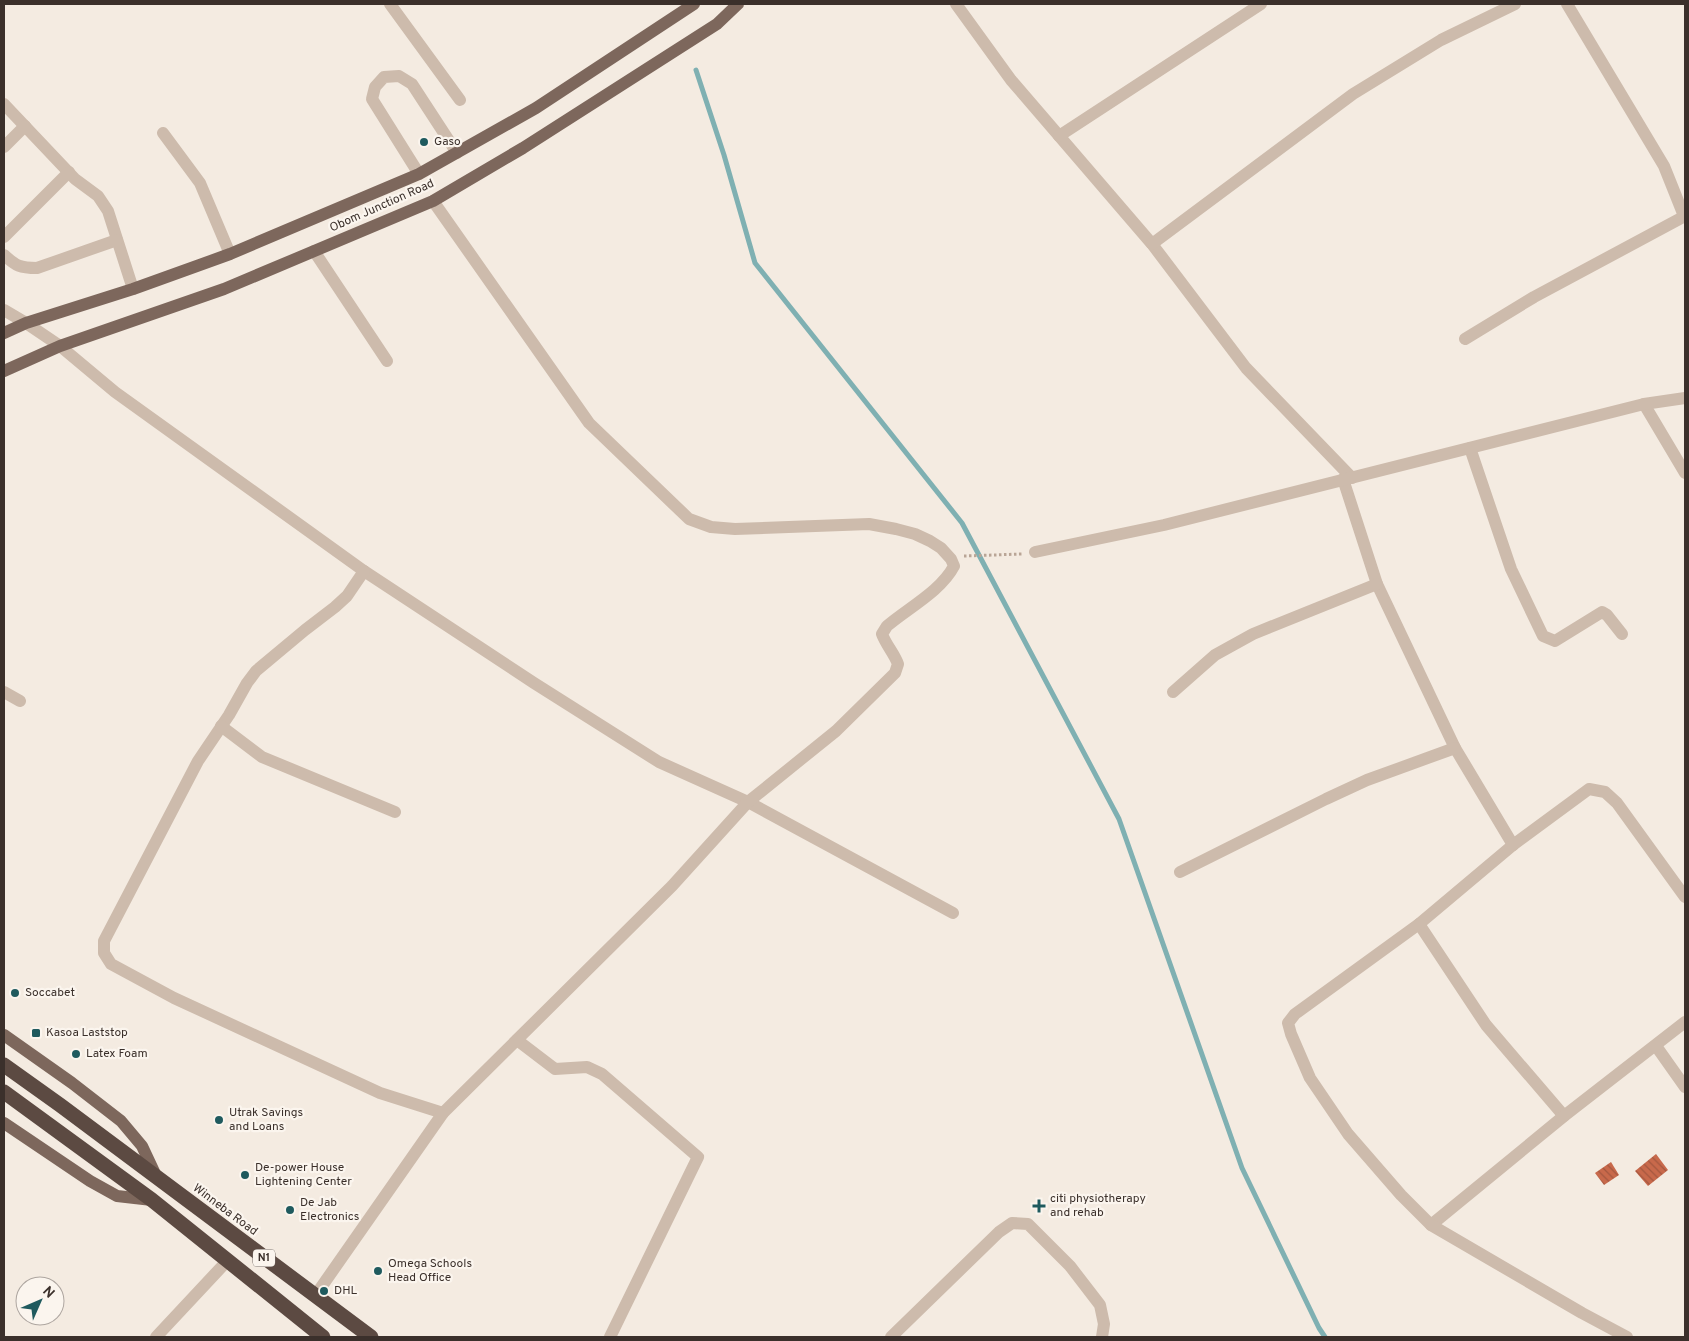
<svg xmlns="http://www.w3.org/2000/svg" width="1689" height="1341" font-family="Overpass,sans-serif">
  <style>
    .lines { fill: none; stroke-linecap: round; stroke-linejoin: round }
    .stream { stroke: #7fb0b2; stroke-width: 5 }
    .building { fill: url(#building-back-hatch) }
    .path { stroke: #b9a596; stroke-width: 3; stroke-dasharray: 2.5 2.5; stroke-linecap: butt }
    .minor { stroke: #cdbbac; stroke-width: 12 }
    .major { stroke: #7d675c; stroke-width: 12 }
    .highway { stroke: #5c4a42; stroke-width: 15 }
    .poi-dot { fill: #1f5a5e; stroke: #fbf5ee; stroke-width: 2 }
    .labels { text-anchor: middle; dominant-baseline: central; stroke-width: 4.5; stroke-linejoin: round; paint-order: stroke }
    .shield { fill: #fbf5ee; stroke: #756b66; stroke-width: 1 }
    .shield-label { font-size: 11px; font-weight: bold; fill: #3b302b }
    .poi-label { font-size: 12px; fill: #3b302b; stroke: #fbf5ee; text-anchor: start }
    .street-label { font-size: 12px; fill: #3b302b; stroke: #fbf5ee }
  </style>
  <defs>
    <pattern id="building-back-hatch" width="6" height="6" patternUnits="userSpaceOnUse" patternTransform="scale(1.25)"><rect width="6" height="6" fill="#c8694b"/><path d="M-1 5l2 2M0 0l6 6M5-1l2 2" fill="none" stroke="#a4573f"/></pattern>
  </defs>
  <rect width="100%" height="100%" fill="#f4ebe1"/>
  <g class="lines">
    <path class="stream" d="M 696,70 L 724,155 L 755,263 L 962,523 L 1119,819 L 1242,1168 L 1319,1328 L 1325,1337"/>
  </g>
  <g class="building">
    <path d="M 1656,1154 L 1668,1170 L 1648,1186 L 1635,1171 Z"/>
    <path d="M 1611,1162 L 1619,1175 L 1604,1185 L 1595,1173 Z"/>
  </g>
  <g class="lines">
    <path class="path" d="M 964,556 L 1022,554"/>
    <g class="minor">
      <path d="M 390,4 L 460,100"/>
      <path d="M 956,4 L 1011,80 L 1152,244 L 1246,368 L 1352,478"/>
      <path d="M 1567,4 L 1664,166 L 1684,216"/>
      <path d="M 4,104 L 75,179 L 98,196 L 108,211 L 133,289"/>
      <path d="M 163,133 L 200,183 L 230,254"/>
      <path d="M 1059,136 L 1261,4"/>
      <path d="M 4,147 L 25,126"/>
      <path d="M 419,174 L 372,99 L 375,87 L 384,77 L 399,76 L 412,84 L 457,153"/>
      <path d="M 4,237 L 69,172"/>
      <path d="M 1152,244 L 1353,94 L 1441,40 L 1515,4"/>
      <path d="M 314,251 L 387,361"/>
      <path d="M 4,255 C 16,266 20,268 37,268 L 117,240"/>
      <path d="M 4,310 L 26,323 L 60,346 L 115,392 L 364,571 L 534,683 L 659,762 L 748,802 L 953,913"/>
      <path d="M 1465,339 L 1534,297 L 1685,216"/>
      <path d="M 1644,404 L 1685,473"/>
      <path d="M 1470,448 L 1511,569 L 1543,636 L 1555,641 L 1602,612 L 1607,615 L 1622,634"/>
      <path d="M 1343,479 L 1377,584 L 1455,748 L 1513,845"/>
      <path d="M 1035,552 L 1164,525 L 1644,404 L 1685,398"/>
      <path d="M 364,571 L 347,596 L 335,607 L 305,630 L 256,671 L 247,683 L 229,715 L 198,761 L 104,941 L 104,953 L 111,964 L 174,998 L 380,1093 L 443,1113"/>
      <path d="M 4,692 L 20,701"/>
      <path d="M 1173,692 L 1215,655 L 1253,634 L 1377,584"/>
      <path d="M 221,726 L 262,757 L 395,812"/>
      <path d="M 1180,872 L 1326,799 L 1367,780 L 1455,748"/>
      <path d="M 1419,924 L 1486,1025 L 1564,1116"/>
      <path d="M 517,1040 L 555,1069 L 587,1067 L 602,1074 L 698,1157 L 610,1337"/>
      <path d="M 1656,1046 L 1685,1087"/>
      <path d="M 1431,1225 L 1564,1116 L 1685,1022"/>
      <path d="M 315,1296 L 443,1113 L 672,886 L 748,802 L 836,731 L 895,673 L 898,664 C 894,653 886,645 882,634 L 887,626 C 908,608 941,591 954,566 L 951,559 L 941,548 L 930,541 L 915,534 L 896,529 L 869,524 L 735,529 L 711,527 L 689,519 L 589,423 L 433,201"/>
      <path d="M 156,1337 L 228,1260"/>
      <path d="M 891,1337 L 999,1232 L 1012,1223 L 1028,1224 L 1070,1266 L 1100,1305 L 1104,1324 L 1102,1337"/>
      <path d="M 1627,1337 L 1582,1313 L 1431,1225 L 1401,1195 L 1348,1134 L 1310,1078 L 1291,1034 L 1288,1023 L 1295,1014 L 1419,924 L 1513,845 L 1589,789 L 1605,792 L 1617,803 L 1685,897"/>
    </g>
    <g class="major">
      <path d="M 4,333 L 26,323 L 133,289 L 230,254 L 419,174 L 536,108 L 694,4"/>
      <path d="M 4,371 L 60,346 L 224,289 L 433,201 L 523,148 L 717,24 L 738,4"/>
      <path d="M 4,1035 L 72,1083 L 121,1121 L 142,1146 L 157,1178"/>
      <path d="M 4,1123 L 90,1181 L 117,1196 L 152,1200"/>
    </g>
    <g class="highway">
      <path d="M 4,1065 L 60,1105 L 371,1337"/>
      <path d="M 4,1092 L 152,1200 L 323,1337"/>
    </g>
  </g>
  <g class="poi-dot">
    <circle cx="424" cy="142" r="5"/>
    <circle cx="15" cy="993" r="5"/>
    <rect x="31" y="1028" width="10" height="10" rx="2.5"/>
    <circle cx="76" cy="1054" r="5"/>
    <circle cx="219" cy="1120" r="5"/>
    <circle cx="245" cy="1175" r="5"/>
    <path d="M1036.5 1198.5h5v5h5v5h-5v5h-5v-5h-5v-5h5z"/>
    <circle cx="290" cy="1210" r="5"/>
    <circle cx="378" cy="1271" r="5"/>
    <circle cx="324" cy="1291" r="5"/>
  </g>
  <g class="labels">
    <rect class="shield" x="253" y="1249.5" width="22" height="17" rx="4"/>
    <g class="shield-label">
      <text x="264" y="1258">N1</text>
    </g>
    <g class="poi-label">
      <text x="434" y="142">Gaso</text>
      <text x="25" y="993">Soccabet</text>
      <text x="46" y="1033">Kasoa Laststop</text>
      <text x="86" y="1054">Latex Foam</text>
      <text x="229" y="1113">Utrak Savings<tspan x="229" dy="14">and Loans</tspan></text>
      <text x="255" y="1168">De-power House<tspan x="255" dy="14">Lightening Center</tspan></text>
      <text x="1050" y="1199">citi physiotherapy<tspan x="1050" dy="14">and rehab</tspan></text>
      <text x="300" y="1203">De Jab<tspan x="300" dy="14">Electronics</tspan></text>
      <text x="388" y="1264">Omega Schools<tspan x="388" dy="14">Head Office</tspan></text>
      <text x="334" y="1291">DHL</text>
    </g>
    <g class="street-label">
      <text transform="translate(382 206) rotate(-24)">Obom Junction Road</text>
      <text transform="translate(225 1210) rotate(37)">Winneba Road</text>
    </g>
  </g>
  <rect width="1689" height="1341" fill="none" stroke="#3b302b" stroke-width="10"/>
  <g transform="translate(40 1301) rotate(45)"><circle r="24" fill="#fbf5ee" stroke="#aea6a0"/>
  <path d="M0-4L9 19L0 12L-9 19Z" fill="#1f5a5e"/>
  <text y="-8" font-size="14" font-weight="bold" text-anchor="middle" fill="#3b302b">N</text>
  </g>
</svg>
